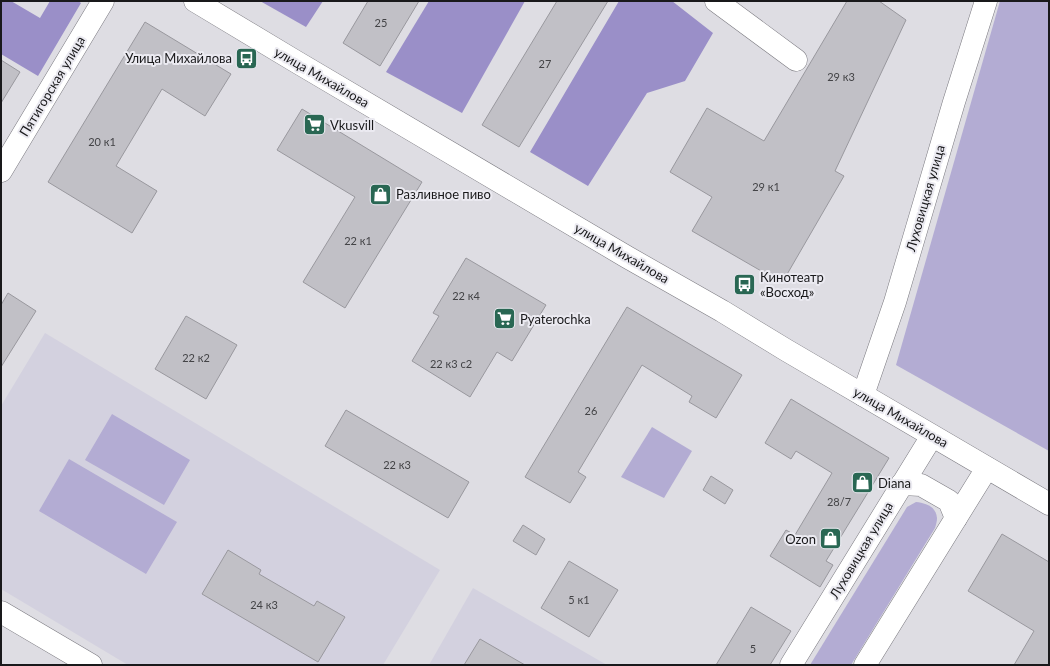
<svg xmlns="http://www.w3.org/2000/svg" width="1050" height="666" font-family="Lato,sans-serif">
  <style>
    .built { fill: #d3d1df }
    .green { fill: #b3acd3 }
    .forest { fill: #9a8fc8 }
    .building { fill: #c1c0c6; stroke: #99989e }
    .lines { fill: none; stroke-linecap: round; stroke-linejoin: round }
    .minor-casing { stroke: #7b7a80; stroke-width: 23 }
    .tertiary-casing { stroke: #7b7a80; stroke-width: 23 }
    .minor { stroke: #fff; stroke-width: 22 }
    .tertiary { stroke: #fff; stroke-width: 22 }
    .labels { text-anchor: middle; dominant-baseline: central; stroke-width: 4; stroke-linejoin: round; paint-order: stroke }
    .number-label { font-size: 11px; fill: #434346 }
    .poi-label { font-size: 13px; fill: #19191b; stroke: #ebeaf1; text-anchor: start }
    .street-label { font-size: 13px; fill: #19191b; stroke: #ebeaf1 }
  </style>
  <rect width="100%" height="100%" fill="#dedde3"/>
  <g class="built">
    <path d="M 45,333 L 440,570 L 383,665 L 128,665 L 1,589 L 1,406 Z"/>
    <path d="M 473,588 L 607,665 L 429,665 Z"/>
  </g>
  <g class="green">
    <path d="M 1000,1 L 1049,1 L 1049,451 L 896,365 Z"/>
    <path d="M 112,414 L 190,460 L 164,505 L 85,460 Z"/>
    <path d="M 652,427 L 692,451 L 664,498 L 621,477 Z"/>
    <path d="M 69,459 L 177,522 L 146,574 L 39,511 Z"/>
    <path d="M 916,502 C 925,503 936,506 937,518 C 937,521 936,525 935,528 L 851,665 L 810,665 L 907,507 Z"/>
  </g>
  <g class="forest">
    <path d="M 1,1 L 11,1 L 40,18 L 50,1 L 78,1 L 81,3 L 38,76 L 1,54 Z"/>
    <path d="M 260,1 L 323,1 L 306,27 Z"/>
    <path d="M 429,1 L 525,1 L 462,113 L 386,72 Z"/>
    <path d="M 619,1 L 672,1 L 713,33 L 685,81 L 647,93 L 588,186 L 530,152 Z"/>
  </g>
  <g class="building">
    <path d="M 368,1 L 419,1 L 380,66 L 343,43 Z"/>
    <path d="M 557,1 L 608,1 L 519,147 L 482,125 Z"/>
    <path d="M 847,1 L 879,1 L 906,20 L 835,171 L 844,176 L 782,283 L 692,231 L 712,197 L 670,172 L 707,108 L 764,141 Z"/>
    <path d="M 145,22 L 231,74 L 205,116 L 162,89 L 116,166 L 157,191 L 132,233 L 48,182 Z"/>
    <path d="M 1,60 L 20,72 L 1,103 Z"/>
    <path d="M 302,109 L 422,182 L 345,308 L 303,282 L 355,197 L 277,150 Z"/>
    <path d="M 466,258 L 546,305 L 512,361 L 497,352 L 470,397 L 412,361 L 439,316 L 433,313 Z"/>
    <path d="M 8,293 L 36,311 L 1,367 L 1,305 Z"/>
    <path d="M 627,307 L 742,375 L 716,418 L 689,402 L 692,396 L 642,365 L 578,472 L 586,477 L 570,503 L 525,477 Z"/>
    <path d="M 186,316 L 237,345 L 206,399 L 155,369 Z"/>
    <path d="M 791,399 L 889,458 L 826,561 L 833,565 L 820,587 L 770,556 L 786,530 L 795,535 L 832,473 L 796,451 L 791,459 L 765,443 Z"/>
    <path d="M 346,410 L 469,482 L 448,518 L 325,446 Z"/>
    <path d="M 711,476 L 733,490 L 725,504 L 703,490 Z"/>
    <path d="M 523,525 L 545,539 L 536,555 L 513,541 Z"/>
    <path d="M 1002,534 L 1049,562 L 1049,665 L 1014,665 L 1034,631 L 968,591 Z"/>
    <path d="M 228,550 L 261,570 L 259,574 L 314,606 L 317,601 L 345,617 L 318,662 L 202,594 Z"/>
    <path d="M 569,561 L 618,590 L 589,637 L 541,608 Z"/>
    <path d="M 751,607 L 791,631 L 770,665 L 716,665 Z"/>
    <path d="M 480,639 L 525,665 L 464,665 Z"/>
  </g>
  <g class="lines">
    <defs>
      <g id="minor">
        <path d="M 716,1 L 796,60"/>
        <path d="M 863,395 L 895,302 L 954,102 L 986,1"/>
        <path d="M 902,484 L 921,485 L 949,501 L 956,518"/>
        <path d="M 1,612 L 91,665"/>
      </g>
      <g id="tertiary">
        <path d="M 195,1 L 295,61 L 627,257 L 722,311 L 786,350 L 1049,504"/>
        <path d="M 1,171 L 103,1"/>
        <path d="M 791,665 L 932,436"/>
        <path d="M 865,665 L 987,468"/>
      </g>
    </defs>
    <use href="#minor" class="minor-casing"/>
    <use href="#tertiary" class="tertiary-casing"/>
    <use href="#minor" class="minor"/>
    <use href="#tertiary" class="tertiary"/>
  </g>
  <defs>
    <symbol id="bus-square" viewBox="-11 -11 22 22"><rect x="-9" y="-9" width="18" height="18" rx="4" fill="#296753" stroke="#ebeaf1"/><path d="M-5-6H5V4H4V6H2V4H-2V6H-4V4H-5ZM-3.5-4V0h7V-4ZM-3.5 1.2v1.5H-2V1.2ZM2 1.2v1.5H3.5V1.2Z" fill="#fff"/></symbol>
    <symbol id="supermarket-square" viewBox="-11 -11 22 22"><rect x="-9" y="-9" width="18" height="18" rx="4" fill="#296753" stroke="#ebeaf1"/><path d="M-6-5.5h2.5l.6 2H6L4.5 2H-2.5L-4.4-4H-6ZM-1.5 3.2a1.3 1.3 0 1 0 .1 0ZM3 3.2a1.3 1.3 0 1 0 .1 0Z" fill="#fff"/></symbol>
    <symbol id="shop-square" viewBox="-11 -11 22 22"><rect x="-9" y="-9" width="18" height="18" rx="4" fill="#296753" stroke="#ebeaf1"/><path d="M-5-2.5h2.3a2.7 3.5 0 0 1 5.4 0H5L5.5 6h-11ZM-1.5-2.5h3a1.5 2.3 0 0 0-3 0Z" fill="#fff"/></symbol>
  </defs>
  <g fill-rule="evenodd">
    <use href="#bus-square" x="234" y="46" width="25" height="25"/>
    <use href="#supermarket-square" x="302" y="112" width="25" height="25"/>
    <use href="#shop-square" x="368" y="182" width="25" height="25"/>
    <use href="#bus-square" x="732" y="272" width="25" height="25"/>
    <use href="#supermarket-square" x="492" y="306" width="25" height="25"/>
    <use href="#shop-square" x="850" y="470" width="25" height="25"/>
    <use href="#shop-square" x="818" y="526" width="25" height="25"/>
  </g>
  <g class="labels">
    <g class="number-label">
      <text x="381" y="22">25</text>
      <text x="545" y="63">27</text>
      <text x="841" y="76">29 к3</text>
      <text x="102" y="141">20 к1</text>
      <text x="766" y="186">29 к1</text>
      <text x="358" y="240">22 к1</text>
      <text x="466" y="295">22 к4</text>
      <text x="196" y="357">22 к2</text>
      <text x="451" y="363">22 к3 с2</text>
      <text x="591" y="410">26</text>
      <text x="397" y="464">22 к3</text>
      <text x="839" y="501">28/7</text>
      <text x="579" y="599">5 к1</text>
      <text x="264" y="604">24 к3</text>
      <text x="753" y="648">5</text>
    </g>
    <g class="poi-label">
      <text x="232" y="58" text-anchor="end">Улица Михайлова</text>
      <text x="330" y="125">Vkusvill</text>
      <text x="396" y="194">Разливное пиво</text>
      <text x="760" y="277">Кинотеатр<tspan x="760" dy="15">«Восход»</tspan></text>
      <text x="520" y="319">Pyaterochka</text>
      <text x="878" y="483">Diana</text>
      <text x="816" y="539" text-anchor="end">Ozon</text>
    </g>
    <g class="street-label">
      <text transform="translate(322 77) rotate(30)">улица Михайлова</text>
      <text transform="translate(52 86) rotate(-59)">Пятигорская улица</text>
      <text transform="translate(925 198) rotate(-74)">Луховицкая улица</text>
      <text transform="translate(622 253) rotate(30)">улица Михайлова</text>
      <text transform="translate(901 417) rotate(30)">улица Михайлова</text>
      <text transform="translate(861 550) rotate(-59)">Луховицкая улица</text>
    </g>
  </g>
  <rect width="1050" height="666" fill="none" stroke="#19191b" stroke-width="4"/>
</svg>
